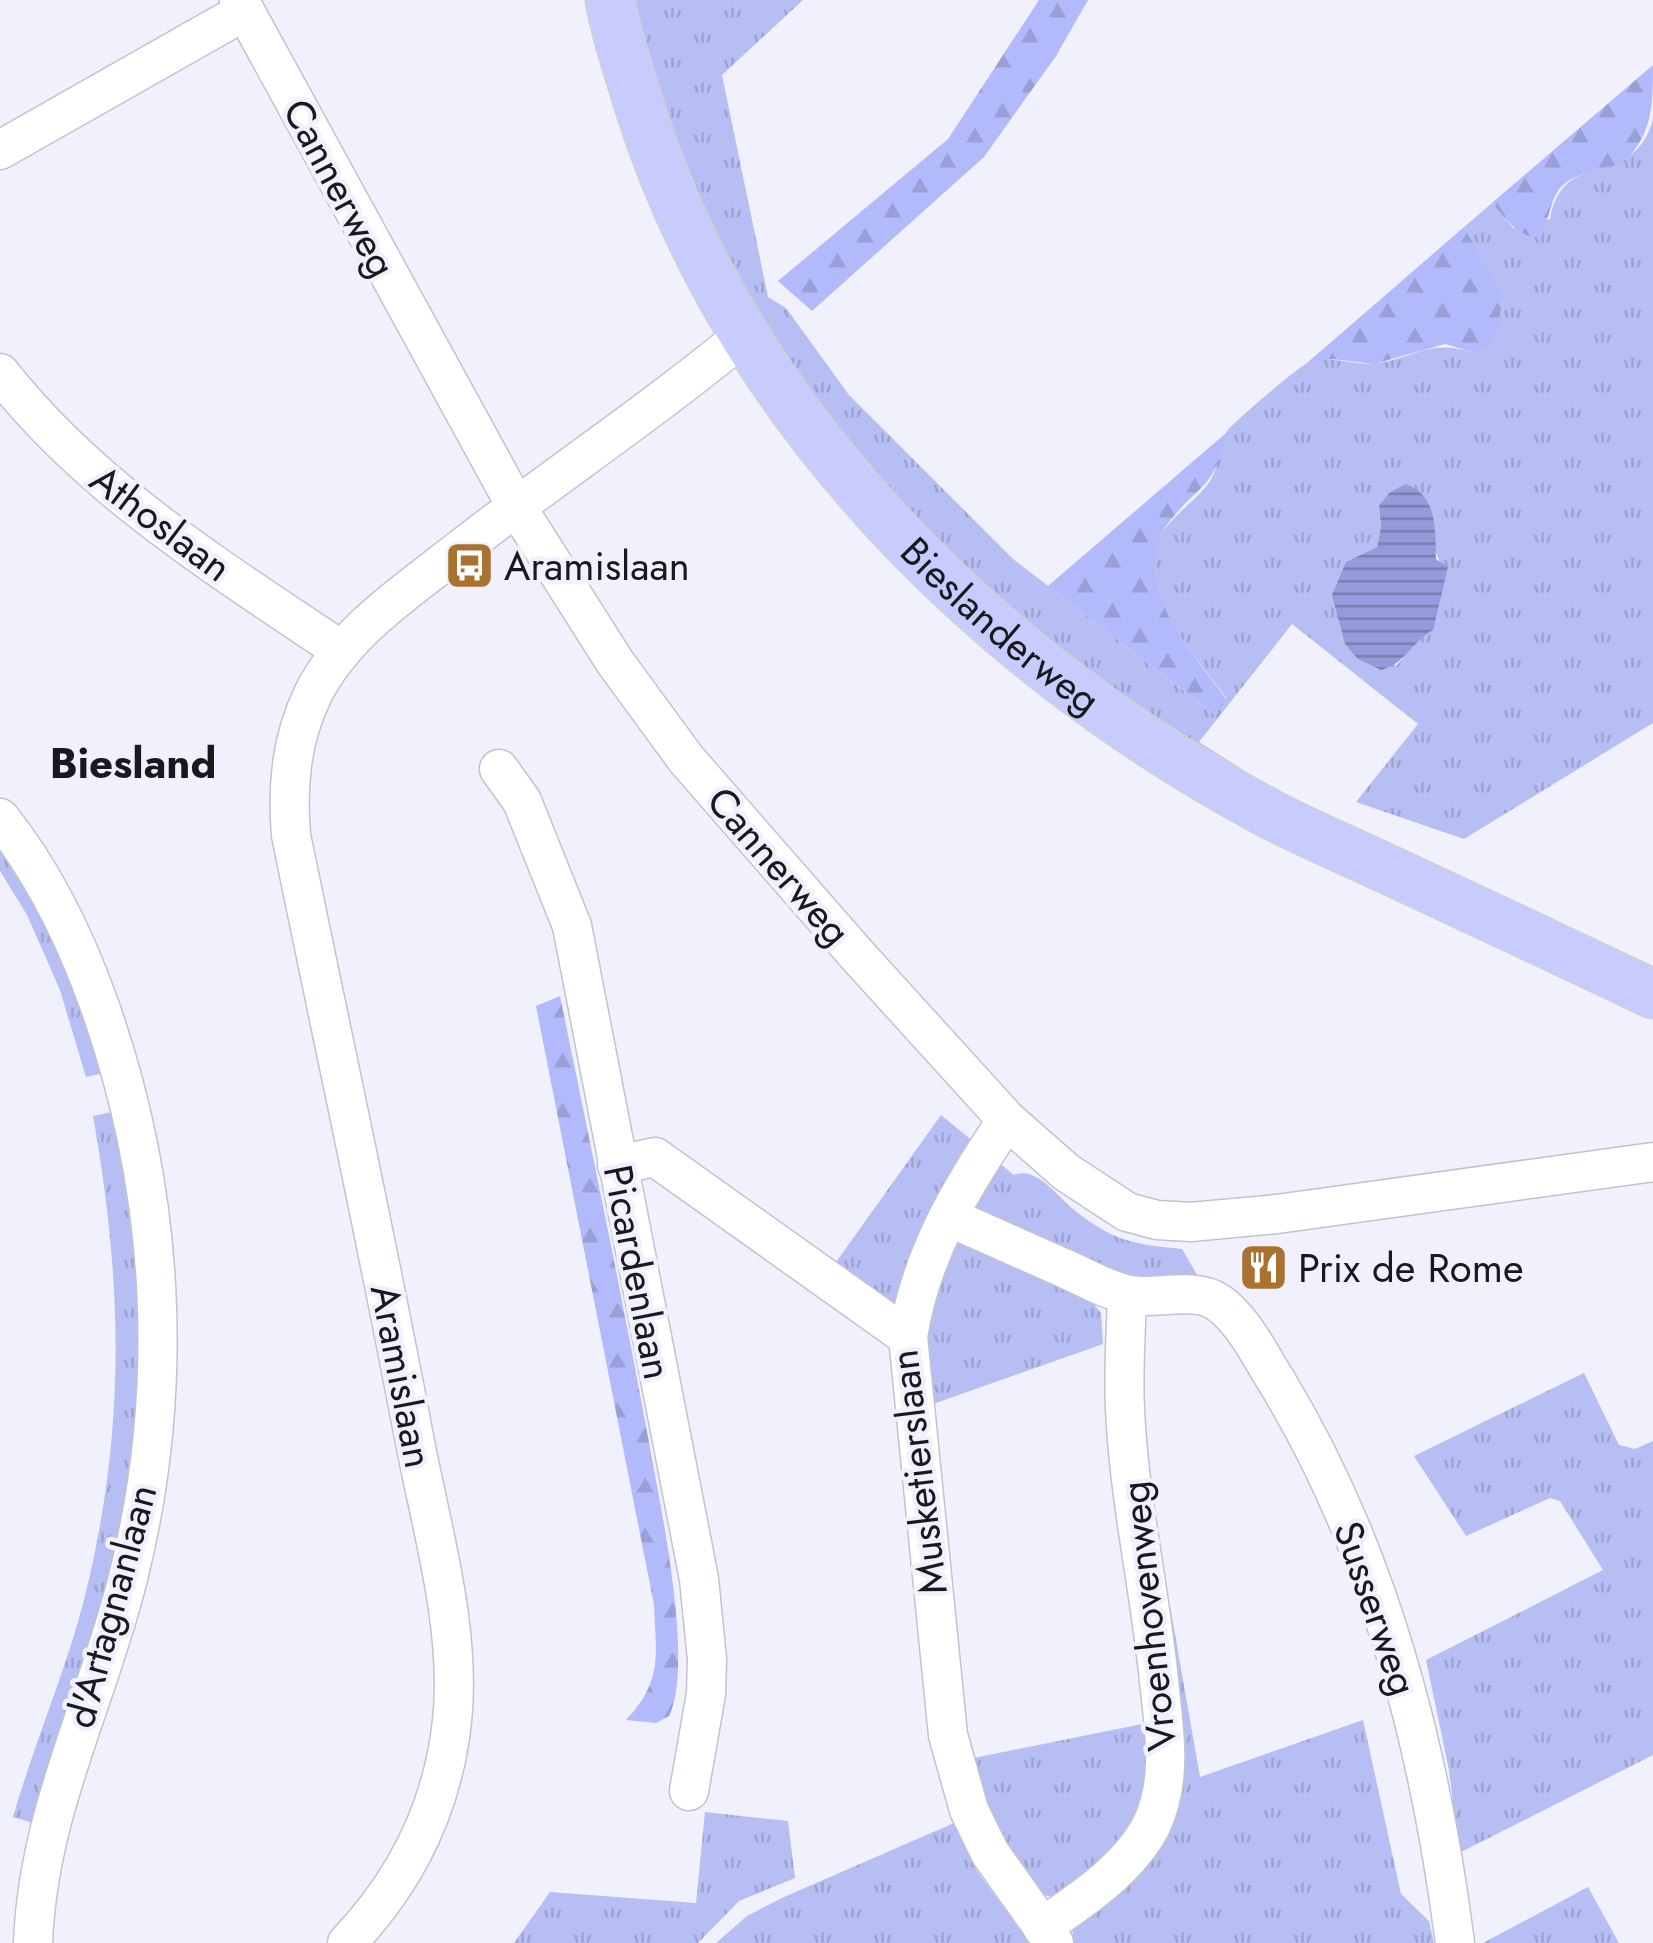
<svg xmlns="http://www.w3.org/2000/svg" width="1653" height="1943" font-family="Jost,sans-serif">
  <style>
    .grass { fill: url(#grass-tufts); fill-rule: evenodd }
    .forest { fill: url(#forest-firs) }
    .water { fill: url(#water-rules) }
    .lines { fill: none; stroke-linecap: round; stroke-linejoin: round }
    .minor-casing { stroke: #c1c3d1; stroke-width: 41 }
    .major-casing { stroke: #d1d1d2; stroke-width: 51 }
    .minor { stroke: #fff; stroke-width: 38 }
    .major { stroke: #c7cbfd; stroke-width: 48 }
    .labels { text-anchor: middle; dominant-baseline: central; stroke-width: 9; stroke-linejoin: round; paint-order: stroke }
    .street-label { font-size: 40px; fill: #18191e; stroke: #f0f1fd }
    .poi-label { font-size: 40px; fill: #18191e; stroke: #f0f1fd; text-anchor: start }
    .neighbourhood-label { font-size: 42px; font-weight: bold; fill: #18191e; stroke: #f0f1fd }
  </style>
  <defs>
    <pattern id="grass-tufts" width="24" height="20" patternUnits="userSpaceOnUse" patternTransform="scale(2.5)"><rect width="24" height="20" fill="#b7bef3"/><path d="M3 7l-1-3M5 7V3M7 7l1-3M15 17l-1-3M17 17v-4M19 17l1-3" fill="none" stroke="#9da3d0"/></pattern>
    <pattern id="forest-firs" width="22" height="20" patternUnits="userSpaceOnUse" patternTransform="scale(2.5)"><rect width="22" height="20" fill="#b3bafb"/><path d="M5 1l3.5 6h-7zM16 11l3.5 6h-7z" fill="#999fd7"/></pattern>
    <pattern id="water-rules" width="6" height="5" patternUnits="userSpaceOnUse" patternTransform="scale(2.5)"><rect width="6" height="5" fill="#949ada"/><path d="M0 2.5h6" fill="none" stroke="#787db0"/></pattern>
  </defs>
  <rect width="100%" height="100%" fill="#f0f1fd"/>
  <g class="grass">
    <path d="M 623,0 L 803,0 L 722,75 L 768,297 L 786,308 L 849,395 L 1013,559 L 1214,714 L 1227,699 C 1200,662 1156,615 1153,567 C 1150,526 1190,510 1210,481 C 1220,466 1218,445 1227,431 C 1234,422 1299,366 1309,362 C 1332,354 1354,367 1377,363 C 1418,357 1428,339 1472,352 L 1480,260 L 1464,227 L 1492,203 L 1513,228 L 1550,219 C 1563,145 1634,191 1653,119 L 1653,723 L 1464,839 L 1356,802 L 1418,724 L 1292,624 L 1199,742 L 1259,780 L 1244,786 L 1192,753 L 915,538 L 743,314 ZM 1405,484 L 1445,573 L 1432,630 C 1416,639 1409,653 1396,666 L 1346,562 L 1377,547 L 1381,527 L 1379,505 L 1390,492 Z"/>
    <path d="M 0,841 L 62,950 L 104,1073 L 86,1077 L 60,990 L 27,915 L 0,871 Z"/>
    <path d="M 117,1111 L 139,1261 L 138,1430 L 115,1572 L 46,1773 L 33,1823 L 13,1817 C 34,1744 65,1673 84,1600 C 126,1433 123,1284 93,1116 Z"/>
    <path d="M 941,1115 L 1014,1175 C 1036,1166 1057,1196 1073,1209 C 1113,1241 1132,1244 1182,1249 L 1202,1283 L 1092,1302 L 1101,1313 L 1103,1344 L 933,1404 L 923,1329 L 829,1272 Z"/>
    <path d="M 1584,1373 L 1619,1445 L 1635,1449 L 1653,1441 L 1653,1755 L 1459,1853 L 1449,1770 L 1426,1660 L 1603,1570 L 1560,1501 L 1550,1498 L 1466,1536 L 1414,1456 Z"/>
    <path d="M 1161,1596 L 1170,1606 L 1200,1777 L 1363,1720 L 1401,1894 L 1429,1921 L 1434,1943 L 1072,1943 L 1073,1927 L 1148,1851 Z"/>
    <path d="M 1147,1723 C 1147,1789 1146,1816 1095,1863 C 1082,1875 1069,1889 1053,1897 L 1038,1894 L 994,1827 L 969,1759 Z"/>
    <path d="M 705,1812 L 788,1821 L 795,1878 L 739,1901 L 698,1943 L 514,1943 L 550,1892 L 696,1903 Z"/>
    <path d="M 954,1823 L 977,1871 L 1030,1943 L 716,1943 L 747,1916 L 784,1897 Z"/>
    <path d="M 1588,1887 L 1619,1943 L 1483,1943 Z"/>
  </g>
  <g class="forest">
    <path d="M 1039,0 L 1088,0 L 1056,56 L 984,157 L 812,311 L 778,281 L 948,139 Z"/>
    <path d="M 1653,65 C 1653,100 1653,128 1632,153 C 1626,158 1621,164 1613,166 C 1595,170 1576,173 1562,186 C 1550,198 1549,221 1541,237 C 1520,240 1505,218 1492,203 Z"/>
    <path d="M 1464,227 L 1502,297 L 1499,323 L 1489,345 L 1472,352 L 1445,344 L 1374,364 L 1332,359 L 1307,363 Z"/>
    <path d="M 1226,433 C 1214,490 1201,482 1169,522 C 1124,580 1193,653 1227,700 L 1214,714 L 1048,586 Z"/>
    <path d="M 560,996 C 590,1143 621,1290 648,1437 C 659,1499 695,1663 669,1716 L 656,1723 L 626,1720 C 663,1681 656,1655 654,1605 L 536,1006 Z"/>
  </g>
  <path class="water" d="M 1405,484 C 1438,495 1435,529 1436,559 L 1448,567 L 1433,630 C 1411,642 1407,663 1381,670 L 1358,659 L 1345,644 L 1332,595 L 1346,562 L 1377,547 L 1381,527 L 1379,505 L 1390,492 Z"/>
  <g class="lines">
    <defs>
      <g id="minor">
        <path d="M 239,0 L 516,506 L 615,662 L 686,759 L 858,956 L 1007,1120 L 1066,1172 L 1127,1212 L 1157,1220 L 1191,1222 L 1277,1214 L 1653,1162"/>
        <path d="M 0,150 L 245,11"/>
        <path d="M 0,373 C 93,491 219,568 342,651"/>
        <path d="M 499,769 L 522,801 L 572,926 L 699,1579 L 707,1659 L 706,1694 L 689,1791"/>
        <path d="M 0,818 C 45,874 75,937 99,1004 C 165,1190 176,1387 128,1578 C 97,1703 38,1811 33,1943"/>
        <path d="M 617,1165 L 655,1157 L 908,1337 L 948,1735 L 969,1810 L 990,1853 L 1054,1943"/>
        <path d="M 948,1217 C 988,1234 1027,1252 1066,1269 C 1086,1278 1108,1291 1130,1295 C 1156,1300 1196,1286 1219,1303 C 1244,1321 1261,1357 1277,1382 C 1380,1552 1430,1748 1455,1943"/>
        <path d="M 908,1337 C 920,1256 962,1186 1007,1120"/>
        <path d="M 1042,1927 C 1082,1900 1130,1868 1152,1824 C 1173,1778 1164,1729 1159,1681 C 1150,1590 1129,1500 1125,1409 C 1123,1371 1126,1333 1127,1295"/>
        <path d="M 347,1943 C 406,1881 443,1806 452,1721 C 462,1629 431,1527 414,1437 C 376,1236 332,1036 291,835 C 287,786 291,739 313,694 C 344,632 405,593 458,551 C 552,478 651,412 743,336"/>
      </g>
      <g id="major">
        <path id="s1" d="M 610,0 C 616,35 628,69 638,102 C 735,414 985,662 1270,814 C 1312,836 1356,854 1400,875 C 1484,914 1569,954 1653,994"/>
      </g>
    </defs>
    <use href="#minor" class="minor-casing"/>
    <use href="#major" class="major-casing"/>
    <use href="#minor" class="minor"/>
    <use href="#major" class="major"/>
  </g>
  <defs>
    <symbol id="bus-square" viewBox="-11 -11 22 22"><rect x="-9" y="-9" width="18" height="18" rx="4" fill="#a9722e" stroke="#f0f1fd"/><path d="M-5-6H5V4H4V6H2V4H-2V6H-4V4H-5ZM-3.5-4V0h7V-4ZM-3.5 1.2v1.5H-2V1.2ZM2 1.2v1.5H3.5V1.2Z" fill="#fff"/></symbol>
    <symbol id="restaurant-square" viewBox="-11 -11 22 22"><rect x="-9" y="-9" width="18" height="18" rx="4" fill="#a9722e" stroke="#f0f1fd"/><path d="M-5-6h1v4h1v-4h1v4h1v-4h1v5L-1.5 .5V6h-2V.5L-5-1ZM5-6V6H3V1.5H1.5Q1.5-4 5-6Z" fill="#fff"/></symbol>
  </defs>
  <g fill-rule="evenodd">
    <use href="#bus-square" x="442" y="538" width="55" height="55"/>
    <use href="#restaurant-square" x="1236" y="1240" width="55" height="55"/>
  </g>
  <g class="labels">
    <g class="street-label">
      <text transform="translate(340 188) rotate(62)">Cannerweg</text>
      <text transform="translate(161 523) rotate(37)">Athoslaan</text>
      <text stroke="none"><textPath href="#s1" startOffset="752">Bieslanderweg</textPath></text>
      <text transform="translate(779 866) rotate(49)">Cannerweg</text>
      <text transform="translate(638 1272) rotate(79)">Picardenlaan</text>
      <text transform="translate(402 1376) rotate(79)">Aramislaan</text>
      <text transform="translate(918 1472) rotate(-97)">Musketierslaan</text>
      <text transform="translate(111 1606) rotate(-75)">d'Artagnanlaan</text>
      <text transform="translate(1376 1608) rotate(71)">Susserweg</text>
      <text transform="translate(1148 1616) rotate(-96)">Vroenhovenweg</text>
    </g>
    <g class="poi-label">
      <text x="504" y="566">Aramislaan</text>
      <text x="1298" y="1268">Prix de Rome</text>
    </g>
    <g class="neighbourhood-label">
      <text x="133" y="763">Biesland</text>
    </g>
  </g>
</svg>
